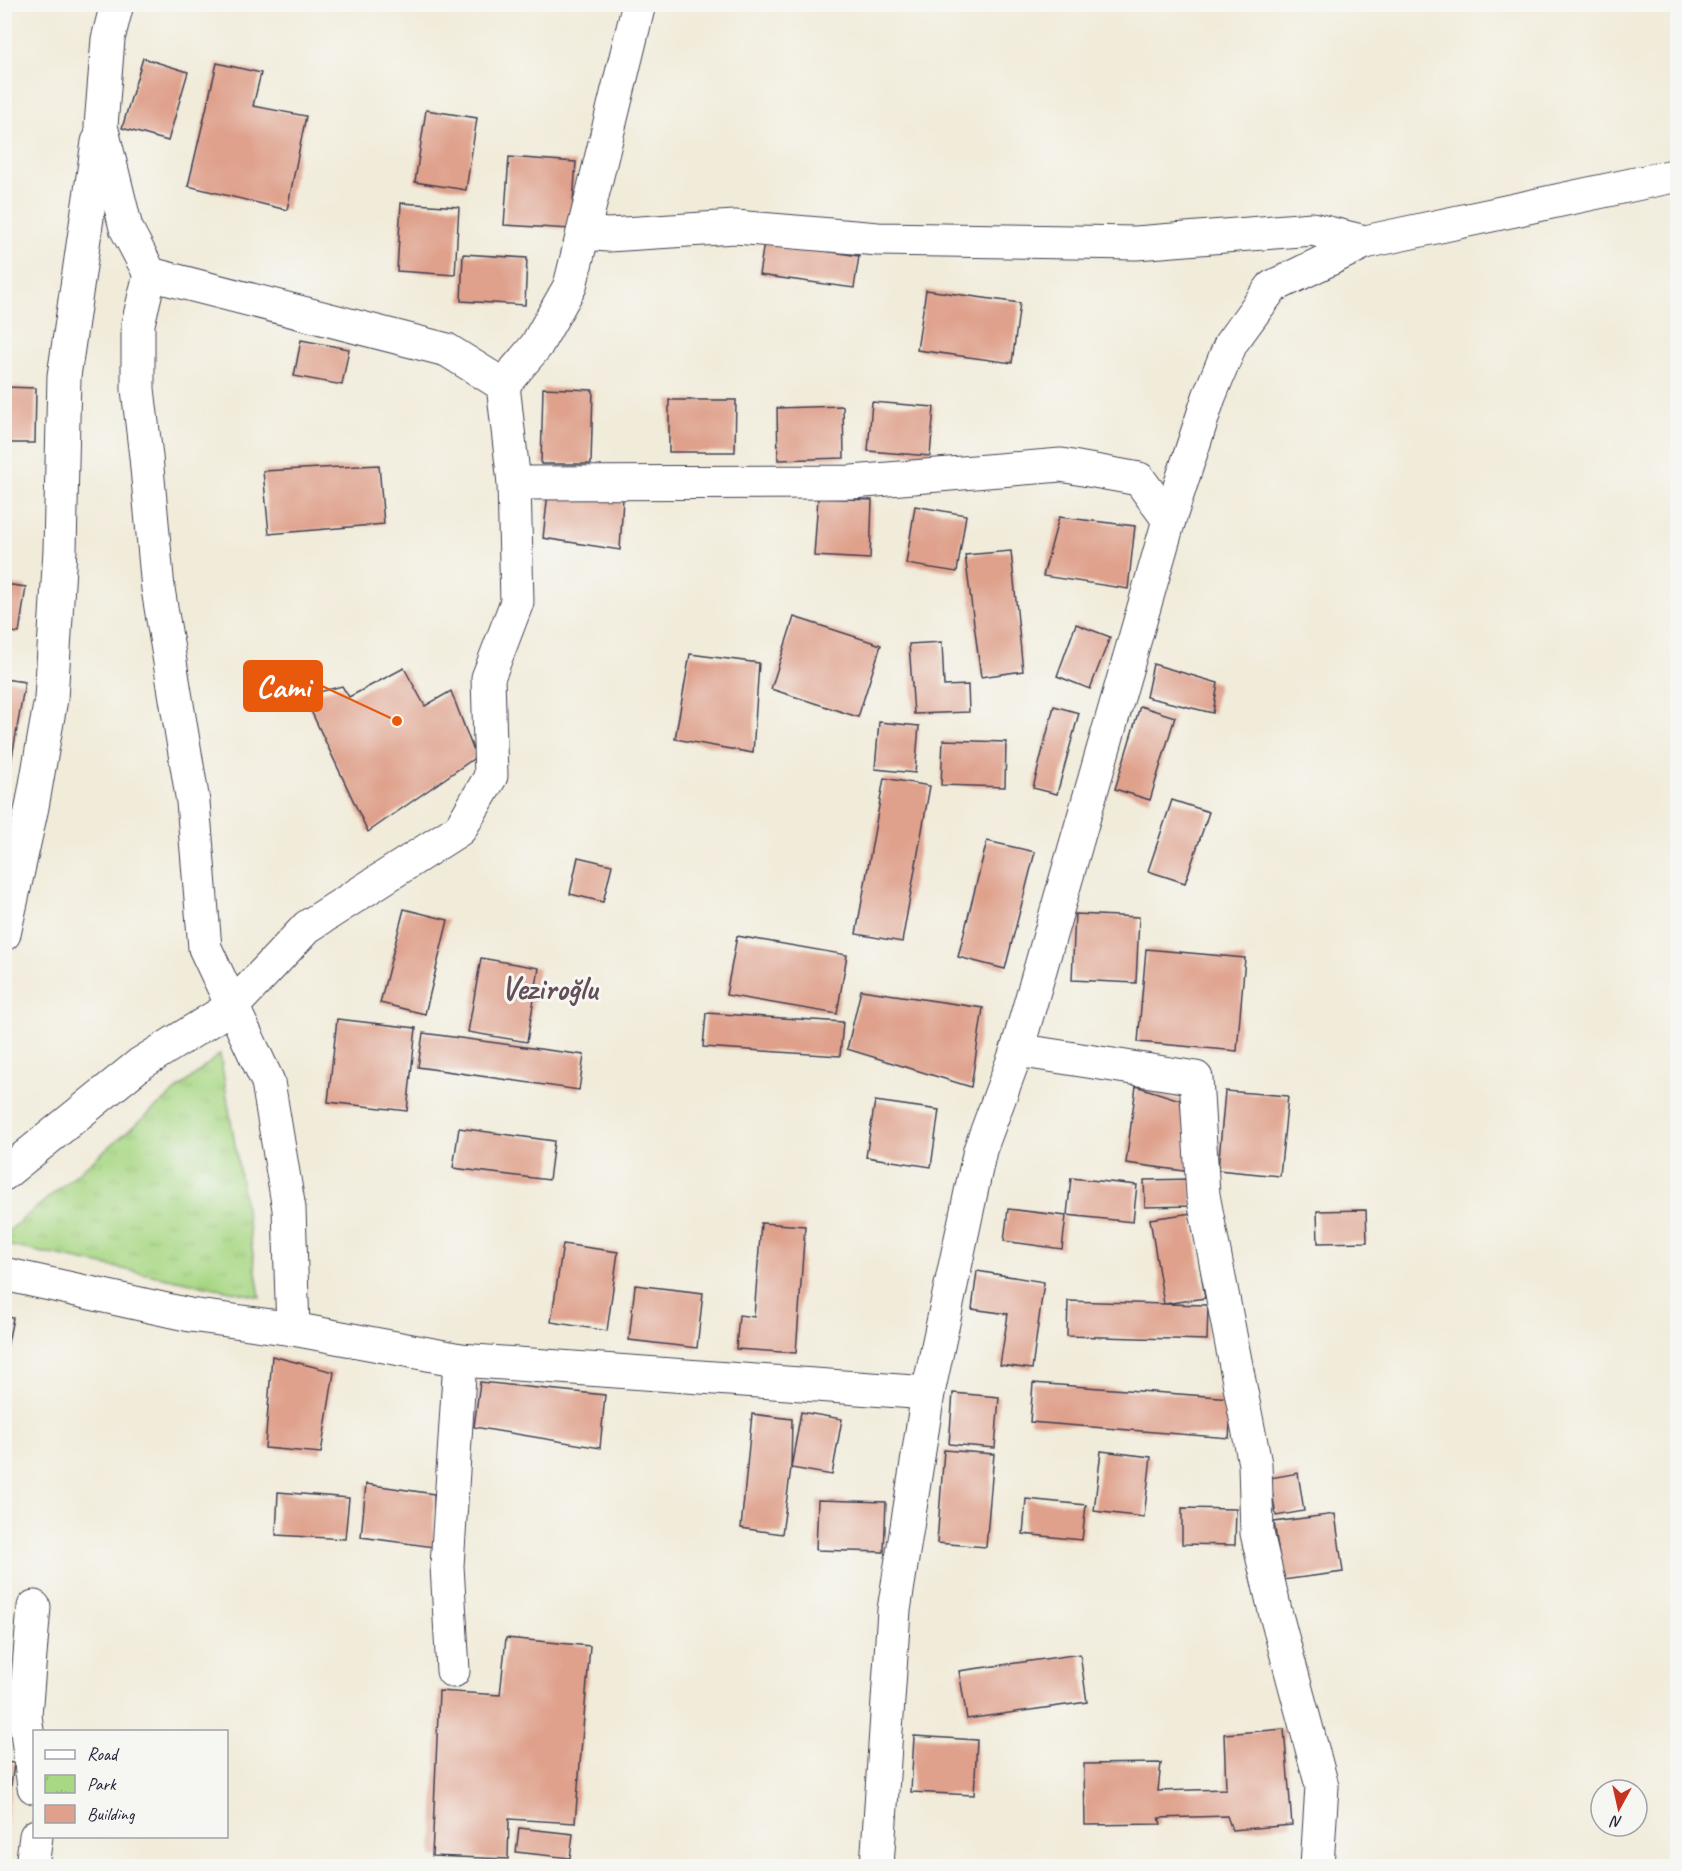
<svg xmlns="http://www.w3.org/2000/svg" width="1682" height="1871" font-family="Caveat,sans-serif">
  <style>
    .park { fill: url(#park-tufts); stroke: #667d60; stroke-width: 1.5 }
    .building { fill: #dfa18c }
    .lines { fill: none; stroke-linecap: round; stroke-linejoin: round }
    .street-casing { stroke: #414053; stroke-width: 35 }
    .secondary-casing { stroke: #414053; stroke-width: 35 }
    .street { stroke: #fff; stroke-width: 33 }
    .secondary { stroke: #fff; stroke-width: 33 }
    .labels { text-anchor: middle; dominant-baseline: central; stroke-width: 6; stroke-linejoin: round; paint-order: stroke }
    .quarter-label { font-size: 33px; font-weight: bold; fill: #644e57; stroke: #f6f6f2 }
    .leader { fill: none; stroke: #e8590c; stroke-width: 2 }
    .callout-dot { fill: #e8590c; stroke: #f6f6f2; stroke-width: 2 }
    .callout { fill: #e8590c; stroke: #e8590c; stroke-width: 2 }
    .callout-label { font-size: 32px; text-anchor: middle; font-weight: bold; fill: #fff }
  </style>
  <defs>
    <pattern id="park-tufts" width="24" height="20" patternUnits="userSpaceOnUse" patternTransform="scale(1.5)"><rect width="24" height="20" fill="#a9d885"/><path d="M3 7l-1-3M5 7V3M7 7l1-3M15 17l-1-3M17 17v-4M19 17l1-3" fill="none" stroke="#91b974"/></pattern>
  </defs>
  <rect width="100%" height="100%" fill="#f6f6f2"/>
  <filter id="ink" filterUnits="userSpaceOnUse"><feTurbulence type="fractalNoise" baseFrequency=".0167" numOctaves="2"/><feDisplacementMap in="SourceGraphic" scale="12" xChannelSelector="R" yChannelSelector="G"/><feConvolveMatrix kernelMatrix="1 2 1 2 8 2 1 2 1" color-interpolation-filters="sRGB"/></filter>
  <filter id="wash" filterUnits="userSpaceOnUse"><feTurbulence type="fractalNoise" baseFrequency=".008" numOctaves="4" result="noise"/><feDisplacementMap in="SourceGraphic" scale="24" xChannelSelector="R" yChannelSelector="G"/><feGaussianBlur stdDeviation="1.35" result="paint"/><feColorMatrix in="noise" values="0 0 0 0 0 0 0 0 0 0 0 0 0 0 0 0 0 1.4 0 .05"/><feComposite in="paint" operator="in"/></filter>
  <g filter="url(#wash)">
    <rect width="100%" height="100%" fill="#f1ebd9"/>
    <path class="park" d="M 220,1054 L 260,1297 L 5,1245 L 5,1234 Z"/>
    <g id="blocks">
      <g class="building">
        <path d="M 143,58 L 188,72 L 168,141 L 122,128 Z"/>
        <path d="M 217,63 L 261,73 L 253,106 L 306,116 L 287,210 L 188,186 Z"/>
        <path d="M 426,110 L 477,118 L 466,190 L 415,182 Z"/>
        <path d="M 509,157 L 576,162 L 571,229 L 504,225 Z"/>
        <path d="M 401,203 L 459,207 L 455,275 L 397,271 Z"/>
        <path d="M 764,242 L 859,256 L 854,288 L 759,275 Z"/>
        <path d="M 463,254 L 527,258 L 525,305 L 461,301 Z"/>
        <path d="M 926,290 L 1020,303 L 1012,363 L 917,350 Z"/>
        <path d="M 301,340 L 349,349 L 342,385 L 294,376 Z"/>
        <path d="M 4,387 L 36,388 L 35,443 L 4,443 Z"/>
        <path d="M 543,388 L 593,390 L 591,464 L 541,464 Z"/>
        <path d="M 669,400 L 736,400 L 735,452 L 669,452 Z"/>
        <path d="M 872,402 L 934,407 L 930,456 L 868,451 Z"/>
        <path d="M 843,406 L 844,458 L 778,460 L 777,408 Z"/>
        <path d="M 379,465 L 384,524 L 269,534 L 263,471 Z"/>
        <path d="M 548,493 L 623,498 L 620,550 L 543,538 Z"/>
        <path d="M 818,498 L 872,500 L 870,559 L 814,556 Z"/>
        <path d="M 915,506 L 966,515 L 957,572 L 906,564 Z"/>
        <path d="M 1059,517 L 1135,526 L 1128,589 L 1043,576 Z"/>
        <path d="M 1011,551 L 1023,671 L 981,677 L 965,555 Z"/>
        <path d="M 4,584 L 26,587 L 19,633 L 4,631 Z"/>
        <path d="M 794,617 L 881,645 L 858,717 L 771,689 Z"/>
        <path d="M 1076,624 L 1110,637 L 1090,689 L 1057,676 Z"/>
        <path d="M 942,642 L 944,686 L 968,685 L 969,712 L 914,714 L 909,644 Z"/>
        <path d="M 690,654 L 759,663 L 753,753 L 675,739 Z"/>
        <path d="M 1153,664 L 1218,683 L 1213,713 L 1146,697 Z"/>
        <path d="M 404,668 L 425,706 L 451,691 L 476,757 L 368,832 L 304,696 L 342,686 L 349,697 Z"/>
        <path d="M 4,679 L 25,682 L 10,769 L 4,768 Z"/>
        <path d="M 1054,706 L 1079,713 L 1057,794 L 1033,788 Z"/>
        <path d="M 1140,706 L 1175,717 L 1150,800 L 1115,789 Z"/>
        <path d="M 879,722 L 919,726 L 915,773 L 875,769 Z"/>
        <path d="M 943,740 L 1006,742 L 1005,787 L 941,785 Z"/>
        <path d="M 884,778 L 930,786 L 902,942 L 856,934 Z"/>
        <path d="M 1172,800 L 1209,812 L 1185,883 L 1148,871 Z"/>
        <path d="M 987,841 L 1035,852 L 1005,969 L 958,957 Z"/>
        <path d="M 578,857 L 612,865 L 603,902 L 570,894 Z"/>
        <path d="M 404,909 L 448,920 L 425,1014 L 380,1003 Z"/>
        <path d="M 1075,914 L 1139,917 L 1136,983 L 1072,980 Z"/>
        <path d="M 737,936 L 847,955 L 837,1014 L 726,995 Z"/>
        <path d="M 1146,949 L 1245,958 L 1237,1051 L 1138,1042 Z"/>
        <path d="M 481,958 L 539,968 L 527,1042 L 468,1032 Z"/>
        <path d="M 861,990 L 983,1008 L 971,1087 L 847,1049 Z"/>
        <path d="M 706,1013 L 843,1022 L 840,1056 L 703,1047 Z"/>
        <path d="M 337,1019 L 416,1028 L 407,1111 L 328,1102 Z"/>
        <path d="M 423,1033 L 584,1055 L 579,1090 L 418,1067 Z"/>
        <path d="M 1136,1086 L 1180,1100 L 1192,1172 L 1126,1163 Z"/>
        <path d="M 1225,1091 L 1288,1096 L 1280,1176 L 1218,1170 Z"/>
        <path d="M 875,1101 L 939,1110 L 931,1167 L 866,1157 Z"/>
        <path d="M 459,1128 L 554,1141 L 549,1180 L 453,1168 Z"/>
        <path d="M 1071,1178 L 1137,1185 L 1133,1222 L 1067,1215 Z"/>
        <path d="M 1192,1179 L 1192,1206 L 1145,1207 L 1144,1180 Z"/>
        <path d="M 1008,1209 L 1066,1216 L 1062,1249 L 1004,1241 Z"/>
        <path d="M 1366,1210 L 1367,1242 L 1318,1243 L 1317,1211 Z"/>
        <path d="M 1192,1213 L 1205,1298 L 1164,1304 L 1208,1305 L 1207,1340 L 1067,1336 L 1068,1301 L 1164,1304 L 1150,1219 Z"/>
        <path d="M 761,1223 L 805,1226 L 796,1353 L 736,1349 L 739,1315 L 754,1317 Z"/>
        <path d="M 563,1244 L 618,1252 L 607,1331 L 551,1322 Z"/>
        <path d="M 977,1271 L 1044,1282 L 1032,1369 L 1000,1365 L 1008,1314 L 972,1309 Z"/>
        <path d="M 635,1285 L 703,1293 L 697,1348 L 629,1340 Z"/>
        <path d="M 4,1316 L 13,1318 L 6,1353 L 4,1352 Z"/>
        <path d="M 272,1356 L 334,1372 L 321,1453 L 265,1448 Z"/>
        <path d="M 480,1382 L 605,1395 L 600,1448 L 474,1427 Z"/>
        <path d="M 1033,1383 L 1232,1398 L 1229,1438 L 1030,1422 Z"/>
        <path d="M 953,1393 L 999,1397 L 995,1448 L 949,1444 Z"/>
        <path d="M 801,1412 L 842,1419 L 832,1475 L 791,1468 Z"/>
        <path d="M 752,1414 L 792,1419 L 791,1468 L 782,1534 L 741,1528 Z"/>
        <path d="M 944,1450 L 994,1454 L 986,1547 L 937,1543 Z"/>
        <path d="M 1101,1451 L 1151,1457 L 1144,1517 L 1094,1511 Z"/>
        <path d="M 1298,1473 L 1304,1511 L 1276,1516 L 1270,1478 Z"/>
        <path d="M 366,1484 L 434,1494 L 434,1547 L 361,1537 Z"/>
        <path d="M 278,1492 L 349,1498 L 345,1539 L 276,1535 Z"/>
        <path d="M 1026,1499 L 1086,1505 L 1082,1540 L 1023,1534 Z"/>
        <path d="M 818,1500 L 886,1502 L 884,1552 L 816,1550 Z"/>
        <path d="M 1182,1508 L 1236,1509 L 1235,1545 L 1182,1544 Z"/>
        <path d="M 1335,1514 L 1343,1572 L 1283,1580 L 1274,1522 Z"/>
        <path d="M 506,1638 L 590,1646 L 575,1823 L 509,1819 L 508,1859 L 432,1856 L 439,1691 L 500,1695 Z"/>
        <path d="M 1080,1654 L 1087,1702 L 967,1719 L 959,1671 Z"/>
        <path d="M 1284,1729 L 1292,1825 L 1232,1830 L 1227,1816 L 1159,1818 L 1161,1824 L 1085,1825 L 1084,1764 L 1161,1763 L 1158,1791 L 1226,1789 L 1224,1734 Z"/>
        <path d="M 914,1736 L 977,1740 L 974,1795 L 911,1792 Z"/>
        <path d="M 4,1762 L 14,1763 L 6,1824 L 4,1824 Z"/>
        <path d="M 519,1828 L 573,1834 L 570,1858 L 516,1852 Z"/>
      </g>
    </g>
  </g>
  <g filter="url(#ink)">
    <use href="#blocks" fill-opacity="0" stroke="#414053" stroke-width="1.5"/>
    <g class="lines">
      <defs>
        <g id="street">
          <path d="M 583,233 L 608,235 L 735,227 L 878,239 L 1136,243 L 1312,229 L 1365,242"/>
          <path d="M 150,274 L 138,324 L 138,389 L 146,457 L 158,589 L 193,802 L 205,948 L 268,1082 L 289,1209 L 293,1329"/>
          <path d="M 503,385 L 536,346 L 570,286 L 639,4"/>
          <path d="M 1169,520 L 1209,397 L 1231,343 L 1272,287 L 1365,242 L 1678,175"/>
          <path d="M 4,934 L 32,807 L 51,699 L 60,550 L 64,376 L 98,142"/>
          <path d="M 1017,1050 L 1196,1078 L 1203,1195 L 1255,1464 L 1257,1533 L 1275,1611 L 1322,1786 L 1317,1866"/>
          <path d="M 4,1174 L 140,1064 L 233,1006 L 307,927 L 460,829 L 491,776 L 488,678 L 517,602 L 514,483 L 503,385 L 447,350 L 150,274 L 126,228 L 101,126 L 108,39 L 117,4"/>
          <path d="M 4,1274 L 190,1315 L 293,1329 L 460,1360 L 928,1393"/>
          <path d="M 34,1607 L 25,1715 L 34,1787"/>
          <path d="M 453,1671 L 447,1566 L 460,1360"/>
          <path d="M 32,1866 L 36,1836"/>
        </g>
        <path id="secondary" d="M 514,483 L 852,482 L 1061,465 L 1139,479 L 1169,520 L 1017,1050 L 980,1150 L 928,1393 L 894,1610 L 877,1866"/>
      </defs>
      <use href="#street" class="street-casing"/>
      <use href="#secondary" class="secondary-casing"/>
      <use href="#street" class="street"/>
      <use href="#secondary" class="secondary"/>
    </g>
  </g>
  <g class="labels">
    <g class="quarter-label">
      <text x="549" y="988">Veziroğlu</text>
    </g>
  </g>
  <path class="leader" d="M397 721L322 686"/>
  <circle class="callout-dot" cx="397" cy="721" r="6"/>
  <rect class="callout" x="244" y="661" width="78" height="50" rx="6"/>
  <g class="callout-label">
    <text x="283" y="697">Cami</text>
  </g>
  <rect width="1682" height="1871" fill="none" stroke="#f6f6f2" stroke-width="24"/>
  <rect x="33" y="1730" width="195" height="108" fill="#f6f6f2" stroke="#a1a1a9" stroke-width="1.5"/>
  <rect x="45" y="1750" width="30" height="9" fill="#ffffff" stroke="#a1a1a9" stroke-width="1.5"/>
  <text x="87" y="1760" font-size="18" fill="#22223b">Road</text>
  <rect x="45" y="1775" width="30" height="18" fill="url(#park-tufts)" stroke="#a1a1a9" stroke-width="1.5"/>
  <text x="87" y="1790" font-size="18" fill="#22223b">Park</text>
  <rect x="45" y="1805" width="30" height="18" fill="#dfa18c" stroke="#a1a1a9" stroke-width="1.5"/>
  <text x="87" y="1820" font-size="18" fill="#22223b">Building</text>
  <g transform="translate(1619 1808) rotate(188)"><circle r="28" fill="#f6f6f2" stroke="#a1a1a9" stroke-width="1.5"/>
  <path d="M0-4.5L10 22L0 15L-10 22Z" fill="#c8321e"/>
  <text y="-9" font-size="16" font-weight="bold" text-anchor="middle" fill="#22223b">N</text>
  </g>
</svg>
